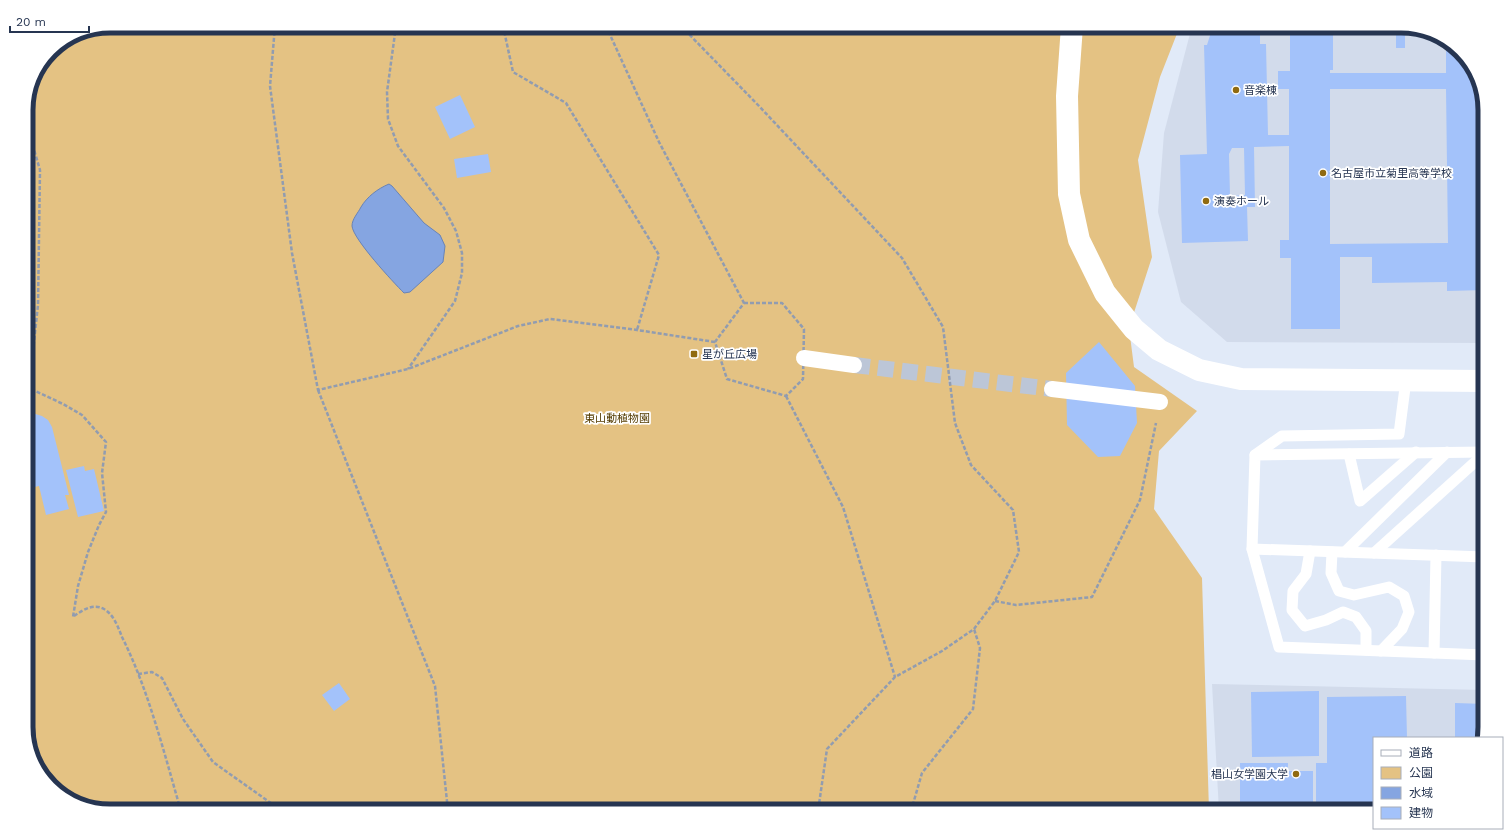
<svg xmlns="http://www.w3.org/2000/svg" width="1511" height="837" font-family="'Work Sans','Noto Sans JP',sans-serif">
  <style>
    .built { fill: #d2dbeb }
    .green { fill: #e4c283 }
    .water { fill: #85a5e1; stroke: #6883b6 }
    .building { fill: #a3c2fa; fill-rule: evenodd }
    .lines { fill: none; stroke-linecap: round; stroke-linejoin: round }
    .pedestrian-tunnel { stroke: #bcc6d7; stroke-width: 16; stroke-dasharray: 16 8; stroke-linecap: butt }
    .path { stroke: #919cb0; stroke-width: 2.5; stroke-dasharray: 4 2; stroke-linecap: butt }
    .service { stroke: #fff; stroke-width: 11 }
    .pedestrian { stroke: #fff; stroke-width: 16 }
    .tertiary { stroke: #fff; stroke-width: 22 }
    .poi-dot { fill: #906a10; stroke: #fff; stroke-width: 1.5 }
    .labels { text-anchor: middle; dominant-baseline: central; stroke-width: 3.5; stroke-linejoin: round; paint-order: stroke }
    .poi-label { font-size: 11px; fill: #263551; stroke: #fff; text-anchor: start }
    .park-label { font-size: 11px; fill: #533b01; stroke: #fff }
    .rim { fill: none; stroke: #263551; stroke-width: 5 }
  </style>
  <rect width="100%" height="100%" fill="#e1eaf8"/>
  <g class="built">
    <path d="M 1192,26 L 1401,26 L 1443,37 L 1474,68 L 1485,105 L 1485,343 L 1227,342 L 1181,302 L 1158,212 L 1164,133 Z"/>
    <path d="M 1212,684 L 1485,690 L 1485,727 L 1482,738 L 1374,738 L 1374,811 L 1219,811 Z"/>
  </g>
  <path class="green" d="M 110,26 L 1180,26 L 1160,77 L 1138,160 L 1152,257 L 1129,328 L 1134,367 L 1197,411 L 1159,451 L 1154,509 L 1202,578 L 1209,811 L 110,811 L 68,800 L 40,773 L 26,732 L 26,105 L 32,78 L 51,50 L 78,32 Z"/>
  <path class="water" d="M 389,184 L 392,186 L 424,223 L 440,235 L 445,246 L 443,262 L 410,292 L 404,293 C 393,282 353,239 352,226 C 352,219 358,213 361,207 C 367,197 377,189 389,184 Z"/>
  <g class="building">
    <path d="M 1213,26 L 1260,26 L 1260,44 L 1266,44 L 1268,135 L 1289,135 L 1289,89 L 1278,89 L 1278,71 L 1290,71 L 1290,26 L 1333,26 L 1333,70 L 1330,70 L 1330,73 L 1446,73 L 1446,40 L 1474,68 L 1484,104 L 1485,290 L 1447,291 L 1447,282 L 1372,283 L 1372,257 L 1340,257 L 1340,329 L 1291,329 L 1291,258 L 1280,258 L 1280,240 L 1289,240 L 1289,146 L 1254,147 L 1255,207 L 1247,207 L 1248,241 L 1182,243 L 1180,155 L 1207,154 L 1204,45 L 1207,45 ZM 1330,89 L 1446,89 L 1448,243 L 1330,244 ZM 1232,148 L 1244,148 L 1245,195 L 1230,196 L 1229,154 Z"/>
    <path d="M 1396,26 L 1405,27 L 1405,48 L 1396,48 Z"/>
    <path d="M 460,95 L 475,127 L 450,139 L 435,107 Z"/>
    <path d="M 488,154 L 491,172 L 457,178 L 454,159 Z"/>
    <path d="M 1099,342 L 1135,386 L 1137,423 L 1120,456 L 1098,457 L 1067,425 L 1066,373 Z"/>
    <path d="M 26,413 L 32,413 L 42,416 L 48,420 L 52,427 L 69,495 L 65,495 L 69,509 L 46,515 L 39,486 L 26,489 L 26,469 L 33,468 L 26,468 Z"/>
    <path d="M 84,466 L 85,471 L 94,469 L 104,511 L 78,517 L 66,470 Z"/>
    <path d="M 339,683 L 350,699 L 334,711 L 322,695 Z"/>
    <path d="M 1319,691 L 1319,756 L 1252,757 L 1251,692 Z"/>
    <path d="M 1406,696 L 1407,738 L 1374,738 L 1374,811 L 1316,811 L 1316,763 L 1327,763 L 1327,697 Z"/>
    <path d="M 1455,703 L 1485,704 L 1485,727 L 1482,738 L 1455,738 Z"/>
    <path d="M 1240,763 L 1288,763 L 1288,771 L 1313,771 L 1313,811 L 1240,811 Z"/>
  </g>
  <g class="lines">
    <path class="pedestrian-tunnel" d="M 854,365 L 1052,389"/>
    <g class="path">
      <path d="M 275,26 L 270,86 L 292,253 L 318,390 L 408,369 L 518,326 L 550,319 L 637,330 L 715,342"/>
      <path d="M 396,26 L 387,92 L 388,119 L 398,146 L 444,208 L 456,231 L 462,253 L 462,273 L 455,301 L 408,369"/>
      <path d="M 503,26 L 513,72 L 566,103 L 659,255 L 637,330"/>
      <path d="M 606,26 L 659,142 L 744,303"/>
      <path d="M 681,26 L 758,105 L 902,258 L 943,327 L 955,423 L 971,465 L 1013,510 L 1019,552 L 995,601 L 974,629 L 942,651 L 895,677 L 827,749 L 818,811"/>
      <path d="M 26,122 L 40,170 L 38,305 L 29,388"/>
      <path d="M 744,303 L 782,303 L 804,329 L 803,379 L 786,396 L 727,379 L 715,342 Z"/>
      <path d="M 26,390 L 29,388 L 63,404 L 82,415 L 106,442 L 102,473 L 106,512 L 99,525 L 88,552 L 78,586 L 73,617"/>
      <path d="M 318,390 L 435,686 L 448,811"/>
      <path d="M 786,396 L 843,507 L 895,677"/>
      <path d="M 995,601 L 1016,605 L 1092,597 L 1140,500 L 1156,423"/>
      <path d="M 74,616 C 83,610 93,603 104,609 C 114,615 118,627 122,637 C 149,691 164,753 181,811"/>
      <path d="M 138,674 L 152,672 L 162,678 L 183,719 L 213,762 L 282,811"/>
      <path d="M 911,811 L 922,773 L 973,709 L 980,648 L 974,629"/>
    </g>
    <g class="service">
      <path d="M 1485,452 L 1255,455 L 1252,549 L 1279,647 L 1485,655"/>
      <path d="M 1349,454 L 1360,501 L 1416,452"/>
      <path d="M 1255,455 L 1282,436 L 1399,434 L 1406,380"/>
      <path d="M 1252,549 L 1485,557"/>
      <path d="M 1310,551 L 1306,574 L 1293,591 L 1292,610 L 1305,626 L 1326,620 L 1343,612 L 1356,617 L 1366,631 L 1366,650"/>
      <path d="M 1332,552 L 1331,573 L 1339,591 L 1354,595 L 1389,587 L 1404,596 L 1409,612 L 1402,629 L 1381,651"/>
      <path d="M 1345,552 L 1447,452"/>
      <path d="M 1374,553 L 1485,453"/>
      <path d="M 1434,653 L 1436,555"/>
    </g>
    <g class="pedestrian">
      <path d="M 804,358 L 854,365"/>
      <path d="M 1052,389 L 1160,402"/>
    </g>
    <path class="tertiary" d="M 1072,26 L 1067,96 L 1069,194 L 1079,240 L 1105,293 L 1134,329 L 1159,350 L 1199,370 L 1241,379 L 1485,381"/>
  </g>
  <g class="poi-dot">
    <circle cx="1236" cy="90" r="4"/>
    <circle cx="1323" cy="173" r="4"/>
    <circle cx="1206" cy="201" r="4"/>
    <rect x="690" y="350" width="8" height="8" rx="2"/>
    <circle cx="1296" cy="774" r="4"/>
  </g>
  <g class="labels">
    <g class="poi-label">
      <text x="1244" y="90">音楽棟</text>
      <text x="1331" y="173">名古屋市立菊里高等学校</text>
      <text x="1214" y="201">演奏ホール</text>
      <text x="702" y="354">星が丘広場</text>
      <text x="1288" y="774" text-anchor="end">椙山女学園大学</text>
    </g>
    <g class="park-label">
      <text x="617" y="418">東山動植物園</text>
    </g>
  </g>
  <path d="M0 0H1511V837H0ZM110 33H1401A77 77 0 0 1 1478 110V727A77 77 0 0 1 1401 804H110A77 77 0 0 1 33 727V110A77 77 0 0 1 110 33Z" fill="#fff" fill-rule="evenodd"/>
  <path class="rim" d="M110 33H1401A77 77 0 0 1 1478 110V727A77 77 0 0 1 1401 804H110A77 77 0 0 1 33 727V110A77 77 0 0 1 110 33Z"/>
  <rect x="1373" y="737" width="130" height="92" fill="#ffffff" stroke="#a8aeb9"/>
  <rect x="1381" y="750" width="20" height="6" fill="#ffffff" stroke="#a8aeb9"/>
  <text x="1409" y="757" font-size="12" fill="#263551">道路</text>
  <rect x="1381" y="767" width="20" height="12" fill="#e4c283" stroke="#a8aeb9"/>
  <text x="1409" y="777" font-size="12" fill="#263551">公園</text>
  <rect x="1381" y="787" width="20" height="12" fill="#85a5e1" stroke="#a8aeb9"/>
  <text x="1409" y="797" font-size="12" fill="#263551">水域</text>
  <rect x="1381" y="807" width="20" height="12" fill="#a3c2fa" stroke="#a8aeb9"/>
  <text x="1409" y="817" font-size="12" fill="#263551">建物</text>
  <path d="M10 26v6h79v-6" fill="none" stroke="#263551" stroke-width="2"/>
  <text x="16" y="26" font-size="12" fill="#263551" stroke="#ffffff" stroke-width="3" paint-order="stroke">20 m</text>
</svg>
